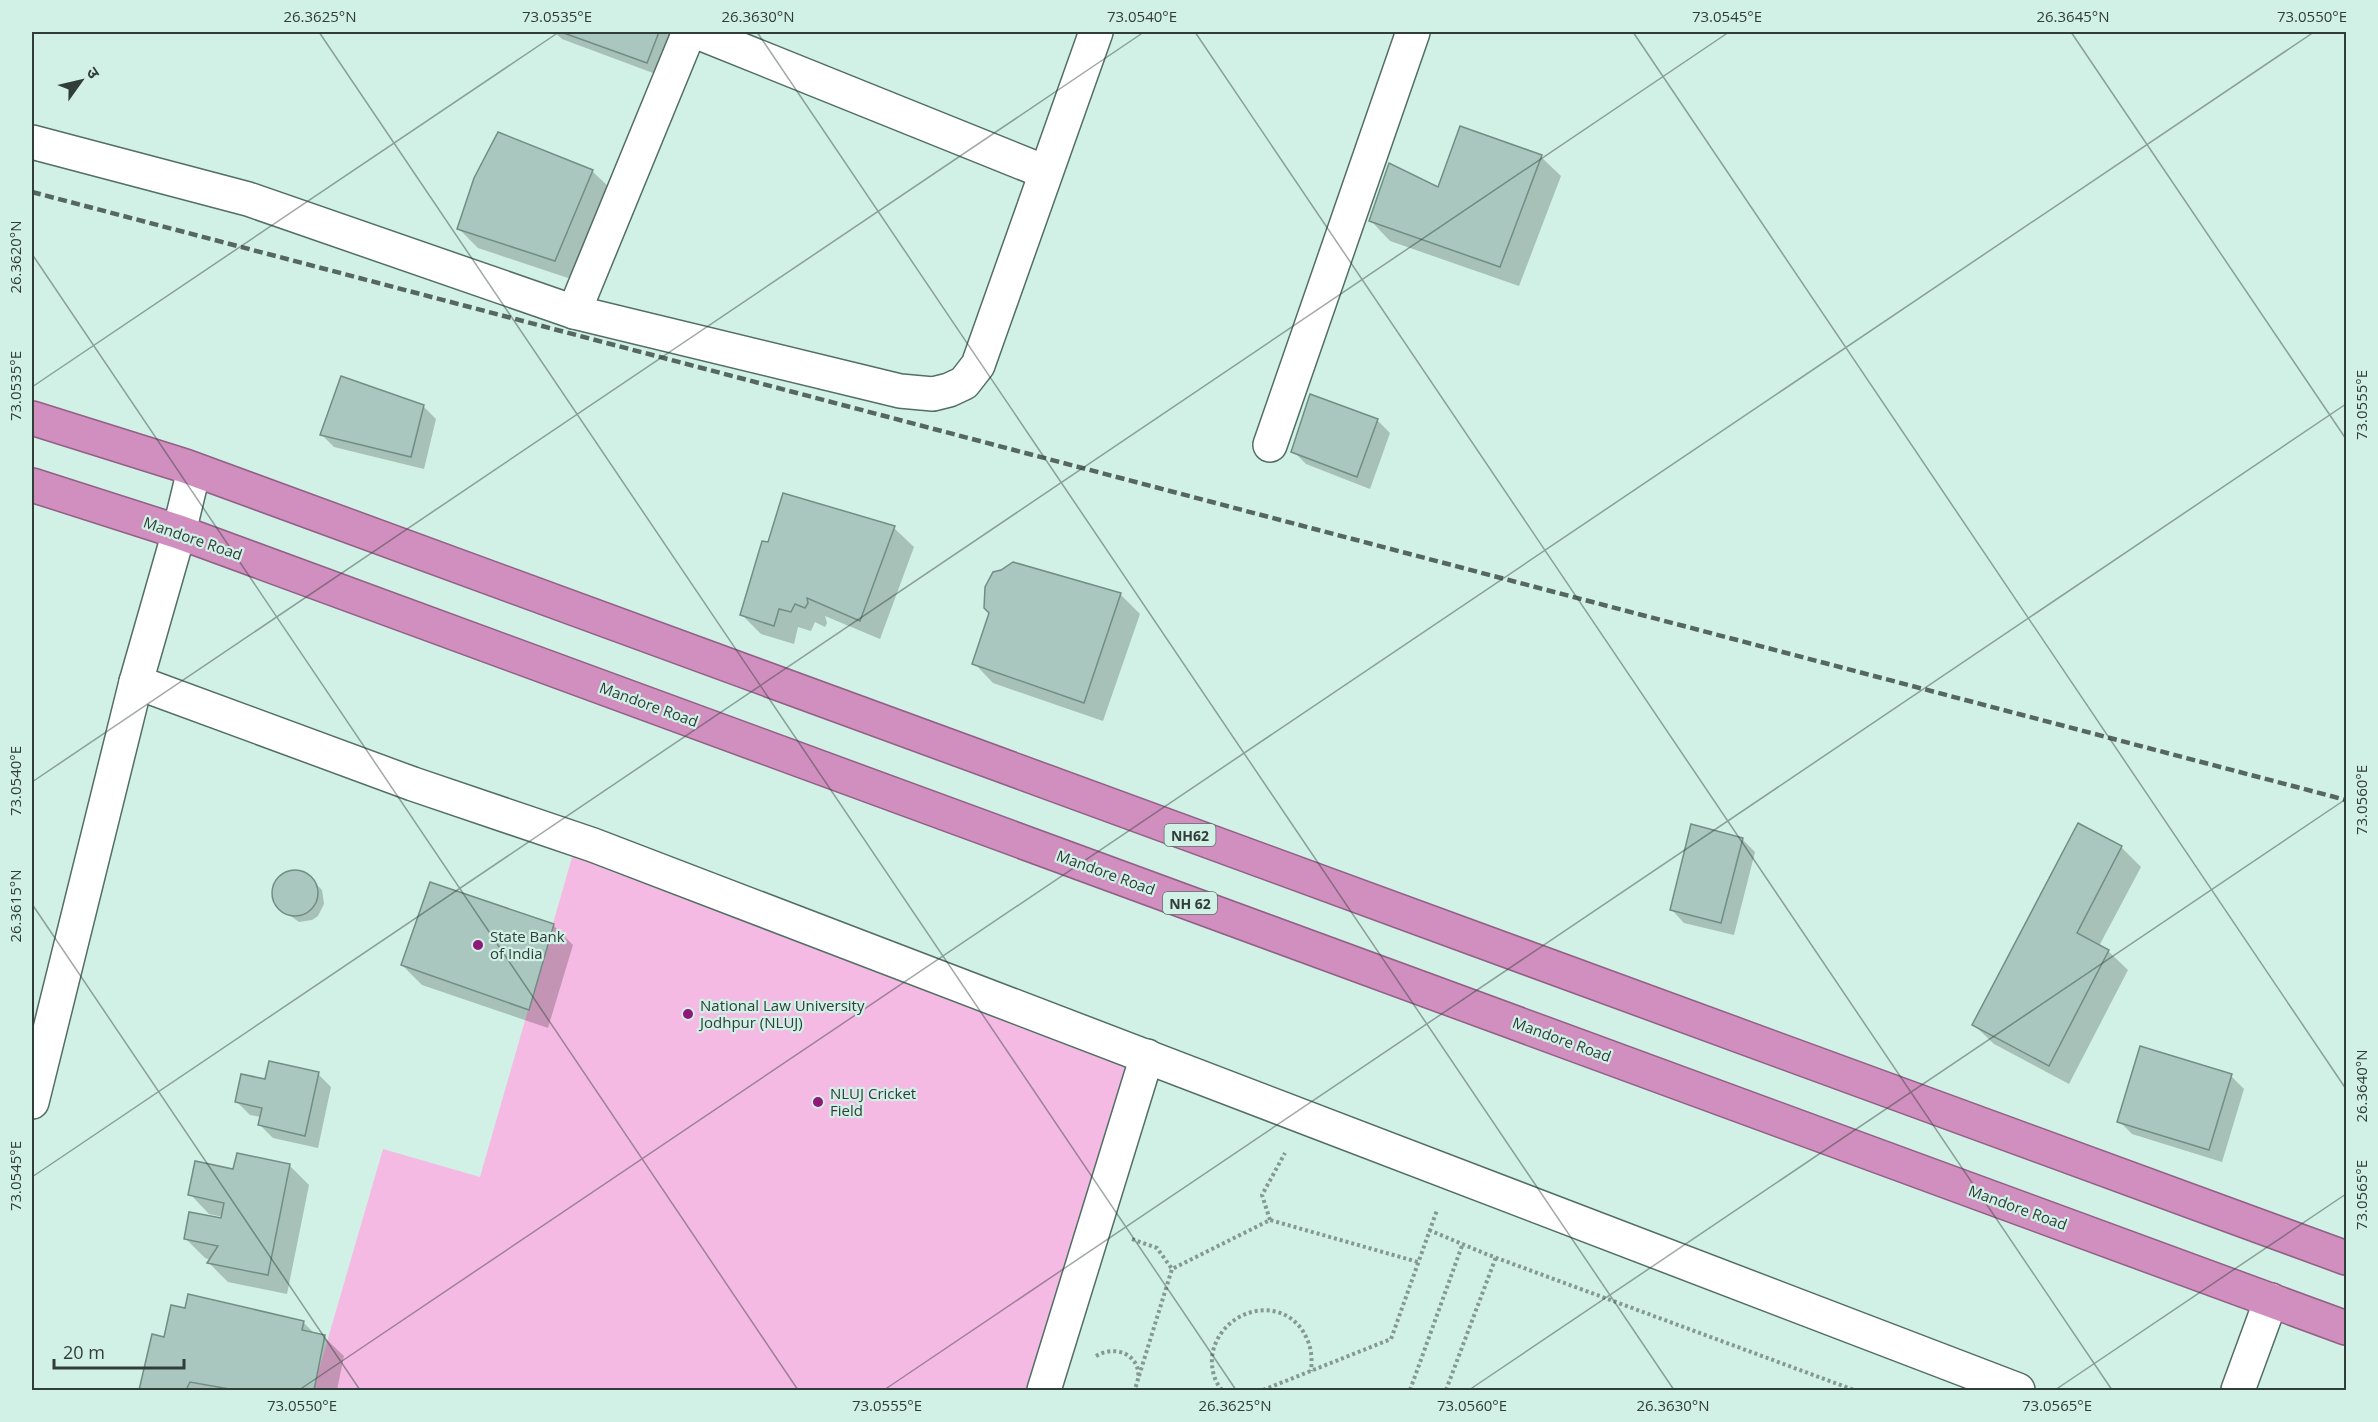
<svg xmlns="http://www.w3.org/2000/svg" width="2378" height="1422" font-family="'Open Sans','Noto Sans Devanagari',sans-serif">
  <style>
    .garden { fill: #f5bae3 }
    .shadow { fill: #0003 }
    .building { fill: #a9c7be; stroke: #718e85; stroke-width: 1.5 }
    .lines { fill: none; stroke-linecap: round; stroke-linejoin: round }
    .minor-casing { stroke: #526e65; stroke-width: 36 }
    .trunk-casing { stroke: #916085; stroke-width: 36 }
    .path { stroke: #849992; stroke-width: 4; stroke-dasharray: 3 3; stroke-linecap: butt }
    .minor { stroke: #fff; stroke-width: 33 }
    .trunk { stroke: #d08fbe; stroke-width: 33 }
    .rail { stroke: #566661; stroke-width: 4.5; stroke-dasharray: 9 4.5; stroke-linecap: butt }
    .ticks { fill: none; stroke: #313d39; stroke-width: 1.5; stroke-opacity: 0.45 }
    .poi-dot { fill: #8f1978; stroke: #d1f0e6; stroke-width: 2 }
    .labels { text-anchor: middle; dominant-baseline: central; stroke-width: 4.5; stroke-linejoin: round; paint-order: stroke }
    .shield { fill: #d1f0e6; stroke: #61736d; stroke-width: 1.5 }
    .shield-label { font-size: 14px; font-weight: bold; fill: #313d39 }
    .street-label { font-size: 15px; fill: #313d39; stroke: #d1f0e6 }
    .poi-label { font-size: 15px; fill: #313d39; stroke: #d1f0e6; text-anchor: start }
    .neatline { fill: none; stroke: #313d39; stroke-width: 2 }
    .ticks-label { font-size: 15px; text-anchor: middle; fill: #313d39 }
  </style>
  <rect width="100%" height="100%" fill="#d1f0e6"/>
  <path class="garden" d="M 577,840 L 1147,1056 L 1048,1390 L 313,1390 L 383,1149 L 480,1177 Z"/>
  <g class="shadow">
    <path d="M 554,32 L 676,32 L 661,76 L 562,39 Z"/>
    <path d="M 1541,157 L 1561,176 L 1519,286 L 1390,241 L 1371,221 L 1439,189 Z"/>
    <path d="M 592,171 L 612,190 L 574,280 L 478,248 L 459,229 Z"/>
    <path d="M 423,406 L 436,419 L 424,469 L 334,447 L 321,434 Z"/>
    <path d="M 1377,420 L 1390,433 L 1370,489 L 1306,464 L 1293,451 Z"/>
    <path d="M 894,528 L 914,547 L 880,639 L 825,616 L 827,623 L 825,627 L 815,622 L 811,631 L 798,627 L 794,644 L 761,634 L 742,615 Z"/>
    <path d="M 1120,594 L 1140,614 L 1103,721 L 993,683 L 974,663 Z"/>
    <path d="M 2079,825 L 2121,847 L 2141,867 L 2099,946 L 2108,951 L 2128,970 L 2069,1084 L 1994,1044 L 1974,1025 Z"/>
    <path d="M 1742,839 L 1755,852 L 1734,935 L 1684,923 L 1671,909 Z"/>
    <path d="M 299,871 L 305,873 L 322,890 L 324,904 L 318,916 L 312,920 L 299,922 L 278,907 L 275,900 L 274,886 L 284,874 Z"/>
    <path d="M 553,925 L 573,945 L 548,1028 L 422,985 L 402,965 Z"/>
    <path d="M 318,1074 L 331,1087 L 318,1148 L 273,1138 L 259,1124 L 261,1117 L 250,1115 L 237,1102 Z"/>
    <path d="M 2231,1076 L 2244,1089 L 2222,1162 L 2132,1134 L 2119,1121 Z"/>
    <path d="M 289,1165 L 309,1185 L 287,1294 L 228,1282 L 209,1263 L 211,1260 L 205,1258 L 186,1239 L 222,1220 L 223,1217 L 209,1214 L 190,1194 L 234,1171 Z"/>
    <path d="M 303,1322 L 316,1335 L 324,1337 L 344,1356 L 337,1390 L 141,1390 L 153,1336 L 165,1338 Z"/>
  </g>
  <g class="building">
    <path d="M 561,32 L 659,32 L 647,63 Z"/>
    <path d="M 1460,126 L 1542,155 L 1500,267 L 1369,221 L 1389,163 L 1438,187 Z"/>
    <path d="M 498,132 L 593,170 L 555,261 L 457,229 L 474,178 Z"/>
    <path d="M 341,376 L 424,405 L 411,457 L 320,435 Z"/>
    <path d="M 1310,394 L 1378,419 L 1357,477 L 1291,452 Z"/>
    <path d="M 783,493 L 895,526 L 860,621 L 807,598 L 808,603 L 805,608 L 795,604 L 791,612 L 779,609 L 774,626 L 740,615 L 762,541 L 768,542 Z"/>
    <path d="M 1013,562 L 1121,593 L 1084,703 L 972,664 L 989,613 L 984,608 L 985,587 L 993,572 L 1001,570 Z"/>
    <path d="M 2078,823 L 2122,846 L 2077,933 L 2109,950 L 2049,1066 L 1972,1025 Z"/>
    <path d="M 1691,824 L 1743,838 L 1721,923 L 1670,910 Z"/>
    <circle cx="295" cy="893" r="23"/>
    <path d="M 430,882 L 554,924 L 529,1010 L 401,965 Z"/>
    <path d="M 2140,1046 L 2232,1074 L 2209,1150 L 2117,1122 Z"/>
    <path d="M 269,1061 L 319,1072 L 305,1136 L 258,1125 L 262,1108 L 235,1102 L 241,1074 L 265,1079 Z"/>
    <path d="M 237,1153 L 290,1164 L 268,1275 L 207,1263 L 218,1246 L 184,1239 L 189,1212 L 221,1218 L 224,1203 L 188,1195 L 195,1161 L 233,1169 Z"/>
    <path d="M 188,1294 L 304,1321 L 302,1330 L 325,1335 L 314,1390 L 235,1390 L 190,1382 L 186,1390 L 139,1390 L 152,1334 L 164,1337 L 171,1305 L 185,1308 Z"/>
  </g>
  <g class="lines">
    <defs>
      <g id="minor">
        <path d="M 697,32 L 1045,172"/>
        <path d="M 32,142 L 248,199 L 574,312 L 900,391 L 933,394 L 949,390 L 964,383 L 978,365 L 1096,32"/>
        <path d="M 574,312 L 689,32"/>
        <path d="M 1270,445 L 1413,32"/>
        <path d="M 136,682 L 413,784 L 593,845 L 2018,1390"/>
        <path d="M 32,1102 L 136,682 L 179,532 L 194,470"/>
        <path d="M 1044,1390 L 1147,1056"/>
        <path d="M 2238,1390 L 2271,1300"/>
      </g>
      <g id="trunk">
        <path d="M 32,418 L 185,466 L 2346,1258"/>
        <path d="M 32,485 L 179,532 L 2346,1328"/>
      </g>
    </defs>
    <use href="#minor" class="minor-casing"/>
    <use href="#trunk" class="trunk-casing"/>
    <g class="path">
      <path d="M 1270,1220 L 1262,1195 L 1285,1153"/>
      <path d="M 1429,1230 L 1486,1254 L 1854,1390"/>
      <path d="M 1132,1239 L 1157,1248 L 1172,1269"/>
      <path d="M 1096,1356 C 1122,1341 1149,1363 1134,1390"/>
      <path d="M 1139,1376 L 1172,1269 L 1270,1220 L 1418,1262"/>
      <path d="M 1222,1390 C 1213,1380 1210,1364 1213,1351 C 1225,1305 1288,1294 1307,1339 C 1312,1350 1312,1360 1311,1371"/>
      <path d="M 1263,1390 L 1391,1339 L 1437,1210"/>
      <path d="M 1410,1390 L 1463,1243"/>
      <path d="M 1446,1390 L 1496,1257"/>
    </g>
    <use href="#minor" class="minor"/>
    <use href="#trunk" class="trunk"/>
    <path class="rail" d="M 32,192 L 2346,800"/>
  </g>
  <path class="ticks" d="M 319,32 L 1236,1390M 757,32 L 1674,1390M 1195,32 L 2112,1390M 1633,32 L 2346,1089M 2071,32 L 2346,439M 32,254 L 798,1390M 32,387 L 559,32M 32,782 L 1144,32M 32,904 L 360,1390M 32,1177 L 1729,32M 299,1390 L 2314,32M 884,1390 L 2346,404M 1469,1390 L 2346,799M 2055,1390 L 2346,1194"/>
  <g class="poi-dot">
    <circle cx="478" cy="945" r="6"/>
    <circle cx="688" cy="1014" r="6"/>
    <circle cx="818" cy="1102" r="6"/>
  </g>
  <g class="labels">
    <g class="shield">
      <rect x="1164.5" y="824" width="51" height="22" rx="4.5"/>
      <rect x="1163" y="892" width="54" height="22" rx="4.5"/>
    </g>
    <g class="shield-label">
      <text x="1190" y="835">NH62</text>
      <text x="1190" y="903">NH 62</text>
    </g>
    <g class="street-label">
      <text transform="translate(193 538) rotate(19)">Mandore Road</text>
      <text transform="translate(649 704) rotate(20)">Mandore Road</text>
      <text transform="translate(1106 872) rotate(20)">Mandore Road</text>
      <text transform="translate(1562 1039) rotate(20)">Mandore Road</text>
      <text transform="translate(2018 1207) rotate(20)">Mandore Road</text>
    </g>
    <g class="poi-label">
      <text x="490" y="936">State Bank<tspan x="490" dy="17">of India</tspan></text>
      <text x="700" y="1005">National Law University<tspan x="700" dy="17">Jodhpur (NLUJ)</tspan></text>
      <text x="830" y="1093">NLUJ Cricket<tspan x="830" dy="17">Field</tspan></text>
    </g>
  </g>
  <rect width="2378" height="1422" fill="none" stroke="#d1f0e6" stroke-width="66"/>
  <g transform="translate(81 81) rotate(56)" stroke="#d1f0e6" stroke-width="4.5" paint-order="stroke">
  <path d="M0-4.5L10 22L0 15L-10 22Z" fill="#313d39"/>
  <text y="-9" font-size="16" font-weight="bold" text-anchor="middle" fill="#313d39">उ</text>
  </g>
  <path d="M54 1359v9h130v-9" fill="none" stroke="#313d39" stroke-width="3"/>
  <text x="63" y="1359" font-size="18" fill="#313d39" stroke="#d1f0e6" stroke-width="4.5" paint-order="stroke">20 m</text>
  <rect x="33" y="33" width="2312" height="1356" class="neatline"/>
  <g class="ticks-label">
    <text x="320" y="22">26.3625°N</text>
    <text x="557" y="22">73.0535°E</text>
    <text x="758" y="22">26.3630°N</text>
    <text x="1142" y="22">73.0540°E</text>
    <text x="1727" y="22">73.0545°E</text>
    <text x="2073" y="22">26.3645°N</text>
    <text x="2312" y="22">73.0550°E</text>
    <text transform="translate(16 257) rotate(-90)" y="5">26.3620°N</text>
    <text transform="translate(16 386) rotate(-90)" y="5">73.0535°E</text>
    <text transform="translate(2362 405) rotate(-90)" y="5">73.0555°E</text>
    <text transform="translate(16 781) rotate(-90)" y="5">73.0540°E</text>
    <text transform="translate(2362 800) rotate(-90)" y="5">73.0560°E</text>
    <text transform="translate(16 906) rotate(-90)" y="5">26.3615°N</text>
    <text transform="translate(2362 1086) rotate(-90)" y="5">26.3640°N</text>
    <text transform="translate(16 1176) rotate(-90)" y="5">73.0545°E</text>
    <text transform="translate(2362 1195) rotate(-90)" y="5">73.0565°E</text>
    <text x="302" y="1411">73.0550°E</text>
    <text x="887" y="1411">73.0555°E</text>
    <text x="1235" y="1411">26.3625°N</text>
    <text x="1472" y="1411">73.0560°E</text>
    <text x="1673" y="1411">26.3630°N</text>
    <text x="2057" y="1411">73.0565°E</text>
  </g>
</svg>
